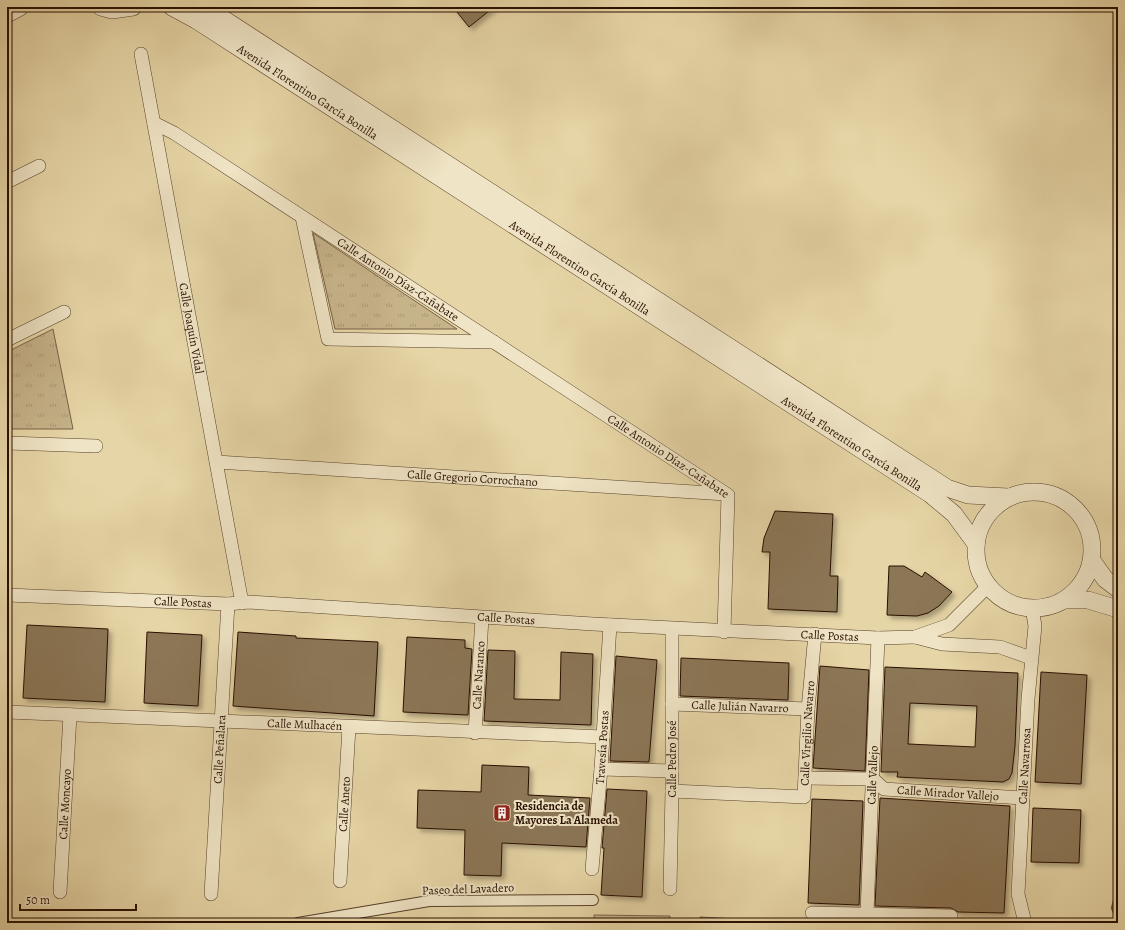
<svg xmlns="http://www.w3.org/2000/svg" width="1125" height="930" font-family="Alegreya,serif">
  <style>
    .grass { fill: url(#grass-tufts); stroke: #786146 }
    .garden { fill: #c6b38a; stroke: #786146 }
    .water { fill: url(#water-ripples); stroke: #745e42 }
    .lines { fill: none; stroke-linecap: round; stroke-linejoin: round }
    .stream { stroke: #745e42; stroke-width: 4.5 }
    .building { fill: #8b7657; stroke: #290f01; fill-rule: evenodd; filter: url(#shadow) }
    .pedestrian-casing { stroke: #58402a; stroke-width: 12 }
    .minor-casing { stroke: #58402a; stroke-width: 14 }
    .tertiary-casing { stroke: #58402a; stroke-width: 18 }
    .pedestrian { stroke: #efe4c5; stroke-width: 10 }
    .minor { stroke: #efe4c5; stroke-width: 13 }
    .tertiary { stroke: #efe4c5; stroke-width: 17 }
    .labels { text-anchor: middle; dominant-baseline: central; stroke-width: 4; stroke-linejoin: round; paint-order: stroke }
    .street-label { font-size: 12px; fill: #290f01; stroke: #efe4c5 }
    .poi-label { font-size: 12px; font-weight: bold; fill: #290f01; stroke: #efe4c5; text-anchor: start }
  </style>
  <defs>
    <pattern id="grass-tufts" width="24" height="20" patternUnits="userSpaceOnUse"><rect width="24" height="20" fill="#c6b38a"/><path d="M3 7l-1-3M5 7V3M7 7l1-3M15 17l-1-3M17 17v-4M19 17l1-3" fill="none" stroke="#aa9975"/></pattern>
    <pattern id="water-ripples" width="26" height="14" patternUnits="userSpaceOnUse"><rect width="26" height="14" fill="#a6926e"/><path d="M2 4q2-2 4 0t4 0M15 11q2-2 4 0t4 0" fill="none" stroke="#877658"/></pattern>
    <filter id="shadow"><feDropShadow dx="3.5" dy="3.5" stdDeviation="2" flood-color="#0004"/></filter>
  </defs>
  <rect width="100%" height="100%" fill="#e6d5a6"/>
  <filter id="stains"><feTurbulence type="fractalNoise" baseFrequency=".005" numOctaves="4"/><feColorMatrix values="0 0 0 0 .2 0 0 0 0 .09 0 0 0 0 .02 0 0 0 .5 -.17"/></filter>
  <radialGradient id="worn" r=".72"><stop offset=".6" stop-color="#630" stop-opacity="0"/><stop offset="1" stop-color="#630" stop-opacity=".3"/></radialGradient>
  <g class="grass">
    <path d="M 313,233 L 457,329 L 335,329 Z"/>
    <path d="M 53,329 L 73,429 L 7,429 L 7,352 Z"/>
  </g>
  <path class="garden" d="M 594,915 L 670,916 L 670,923 L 594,923 Z"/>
  <path class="water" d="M 700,917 L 756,920 L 756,923 L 700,923 Z"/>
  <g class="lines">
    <path class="stream" d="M 1118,890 L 1113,908 L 1118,919"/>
  </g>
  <g class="building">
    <path d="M 453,7 L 494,7 L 469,27 Z"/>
    <path d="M 775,511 L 833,514 L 830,576 L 838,576 L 837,612 L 768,609 L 770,552 L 762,552 L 764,538 Z"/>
    <path d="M 889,566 L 904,566 L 922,577 L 925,572 L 952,592 L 939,606 L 928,613 L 917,616 L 887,615 Z"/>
    <path d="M 27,625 L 108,629 L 105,702 L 23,698 Z"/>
    <path d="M 147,632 L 202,635 L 198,706 L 144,703 Z"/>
    <path d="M 238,632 L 296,636 L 296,638 L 378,642 L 374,716 L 233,706 Z"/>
    <path d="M 407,637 L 465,640 L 465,648 L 472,649 L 468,715 L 403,712 Z"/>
    <path d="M 488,650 L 515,651 L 514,699 L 560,700 L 561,652 L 593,654 L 591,725 L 484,721 Z"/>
    <path d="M 616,656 L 657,660 L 649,762 L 610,761 Z"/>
    <path d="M 681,658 L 789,663 L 788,700 L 680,696 Z"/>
    <path d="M 820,666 L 869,670 L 865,771 L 813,768 Z"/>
    <path d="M 885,667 L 1018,673 L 1015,746 L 1012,773 L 1009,779 L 1003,782 L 897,777 L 898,772 L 881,772 ZM 910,703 L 977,706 L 975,747 L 908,744 Z"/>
    <path d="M 1041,672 L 1087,675 L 1081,784 L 1035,782 Z"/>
    <path d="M 482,765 L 529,767 L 528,795 L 590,798 L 586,847 L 502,843 L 501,876 L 464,875 L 465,830 L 417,828 L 418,790 L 481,792 Z"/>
    <path d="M 607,789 L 647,791 L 642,897 L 601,895 L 604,848 L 602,848 Z"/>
    <path d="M 880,798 L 1010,806 L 1004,913 L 958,912 L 951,908 L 875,906 Z"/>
    <path d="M 812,799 L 863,801 L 859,905 L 808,903 Z"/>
    <path d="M 1033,808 L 1081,810 L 1079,863 L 1031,862 Z"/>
  </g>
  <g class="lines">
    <defs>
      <path id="pedestrian" d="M 298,923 L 429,901 L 593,900"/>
      <g id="minor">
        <path id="s1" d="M 141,54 L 242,603"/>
        <path id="s2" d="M 154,123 L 174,133 L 728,495 L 724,632"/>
        <path d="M 7,182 L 39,166"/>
        <path d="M 302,217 L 328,339 L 494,342"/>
        <path d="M 7,340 L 64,312"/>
        <path d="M 7,443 L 96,446"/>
        <path id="s3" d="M 217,462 L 726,494"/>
        <path id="s4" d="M 7,595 L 228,604 L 248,602 L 593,624 L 878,638 L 915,637 L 949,625 L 988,586"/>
        <path d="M 915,637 L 942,644 L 1000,647 L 1031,658"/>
        <path id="s5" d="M 672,704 L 808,709"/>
        <path id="s6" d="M 7,712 L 603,737"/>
        <path id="s7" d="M 475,733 L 482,618"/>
        <path d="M 601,769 L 672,771"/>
        <path id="s8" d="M 805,778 L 873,779 L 884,789 L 1023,798"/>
        <path id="s9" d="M 672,791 L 804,797 L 808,709 L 815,634"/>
        <path id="s10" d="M 592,869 L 601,769 L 610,625"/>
        <path id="s11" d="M 340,881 L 349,727"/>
        <path id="s12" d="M 670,889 L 672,791 L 672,629"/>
        <path id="s13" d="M 60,892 L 70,715"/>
        <path id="s14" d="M 211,894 L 228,604"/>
        <path d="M 812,913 L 951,916"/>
        <path id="s15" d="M 867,913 L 878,638"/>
        <path id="s16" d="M 1025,923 L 1018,894 L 1028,699 L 1035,626 L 1032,608"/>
      </g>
      <g id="tertiary">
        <path d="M 101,7 L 112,10 L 133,7"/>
        <path id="s17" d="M 172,7 L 196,20 L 930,494 L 954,514 L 976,544"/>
        <path d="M 205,7 L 947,488 L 968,495 L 1008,497"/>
        <path d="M 7,14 L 20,7"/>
        <circle cx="1034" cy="550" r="58"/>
        <path d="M 1093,562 L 1105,579 L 1118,589"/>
        <path d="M 1065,600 L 1088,600 L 1118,609"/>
      </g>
    </defs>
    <use href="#pedestrian" class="pedestrian-casing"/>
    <use href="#minor" class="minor-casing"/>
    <use href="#tertiary" class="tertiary-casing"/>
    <use href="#pedestrian" class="pedestrian"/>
    <use href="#minor" class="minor"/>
    <use href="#tertiary" class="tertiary"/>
  </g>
  <defs>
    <symbol id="building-square" viewBox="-11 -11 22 22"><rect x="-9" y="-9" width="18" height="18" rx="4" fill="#8f2418" stroke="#efe4c5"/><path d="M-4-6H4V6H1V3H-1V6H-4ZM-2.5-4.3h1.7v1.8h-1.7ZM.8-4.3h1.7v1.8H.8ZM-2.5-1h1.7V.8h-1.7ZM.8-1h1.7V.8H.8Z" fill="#fff"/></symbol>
  </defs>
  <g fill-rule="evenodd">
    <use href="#building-square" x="492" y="803" width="20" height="20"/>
  </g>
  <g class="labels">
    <g class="street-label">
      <text stroke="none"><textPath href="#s17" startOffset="160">Avenida Florentino García Bonilla</textPath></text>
      <text stroke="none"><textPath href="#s17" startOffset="484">Avenida Florentino García Bonilla</textPath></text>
      <text stroke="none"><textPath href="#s2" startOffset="290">Calle Antonio Díaz-Cañabate</textPath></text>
      <text stroke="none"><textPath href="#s1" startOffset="279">Calle Joaquín Vidal</textPath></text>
      <text stroke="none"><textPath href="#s17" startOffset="808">Avenida Florentino García Bonilla</textPath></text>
      <text stroke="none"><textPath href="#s2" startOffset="613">Calle Antonio Díaz-Cañabate</textPath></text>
      <text stroke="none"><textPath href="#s3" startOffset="256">Calle Gregorio Corrochano</textPath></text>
      <text stroke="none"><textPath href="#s4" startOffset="176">Calle Postas</textPath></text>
      <text stroke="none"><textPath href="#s4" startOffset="500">Calle Postas</textPath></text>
      <text stroke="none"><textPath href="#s4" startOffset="824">Calle Postas</textPath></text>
      <text stroke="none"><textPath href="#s7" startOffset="58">Calle Naranco</textPath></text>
      <text stroke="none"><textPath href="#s5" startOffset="68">Calle Julián Navarro</textPath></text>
      <text stroke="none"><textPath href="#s6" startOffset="298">Calle Mulhacén</textPath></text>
      <text stroke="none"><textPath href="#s9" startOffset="196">Calle Virgilio Navarro</textPath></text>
      <text stroke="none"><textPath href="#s10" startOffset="122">Travesía Postas</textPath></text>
      <text stroke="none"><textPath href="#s14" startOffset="145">Calle Peñalara</textPath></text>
      <text stroke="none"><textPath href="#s12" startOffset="130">Calle Pedro José</textPath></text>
      <text stroke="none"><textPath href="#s16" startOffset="158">Calle Navarrosa</textPath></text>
      <text stroke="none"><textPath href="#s15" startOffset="138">Calle Vallejo</textPath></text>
      <text stroke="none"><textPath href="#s8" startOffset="147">Calle Mirador Vallejo</textPath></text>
      <text stroke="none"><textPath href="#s13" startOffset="88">Calle Moncayo</textPath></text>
      <text stroke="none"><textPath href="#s11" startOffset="77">Calle Aneto</textPath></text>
      <text transform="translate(468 889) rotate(-2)">Paseo del Lavadero</text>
    </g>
    <g class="poi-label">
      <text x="515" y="806">Residencia de<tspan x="515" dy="14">Mayores La Alameda</tspan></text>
    </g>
  </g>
  <rect width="1125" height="930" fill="none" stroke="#e6d5a6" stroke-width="24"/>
  <rect x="8" y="8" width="1109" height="914" fill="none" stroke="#290f01" stroke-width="2"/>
  <rect x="12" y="12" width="1101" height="906" fill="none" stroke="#290f01"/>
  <path d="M20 904v6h116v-6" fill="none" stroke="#290f01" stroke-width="2"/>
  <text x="26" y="904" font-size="12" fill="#290f01" stroke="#efe4c5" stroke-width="3" paint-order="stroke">50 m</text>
  <rect width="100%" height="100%" filter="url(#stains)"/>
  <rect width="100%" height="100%" fill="url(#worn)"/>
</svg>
